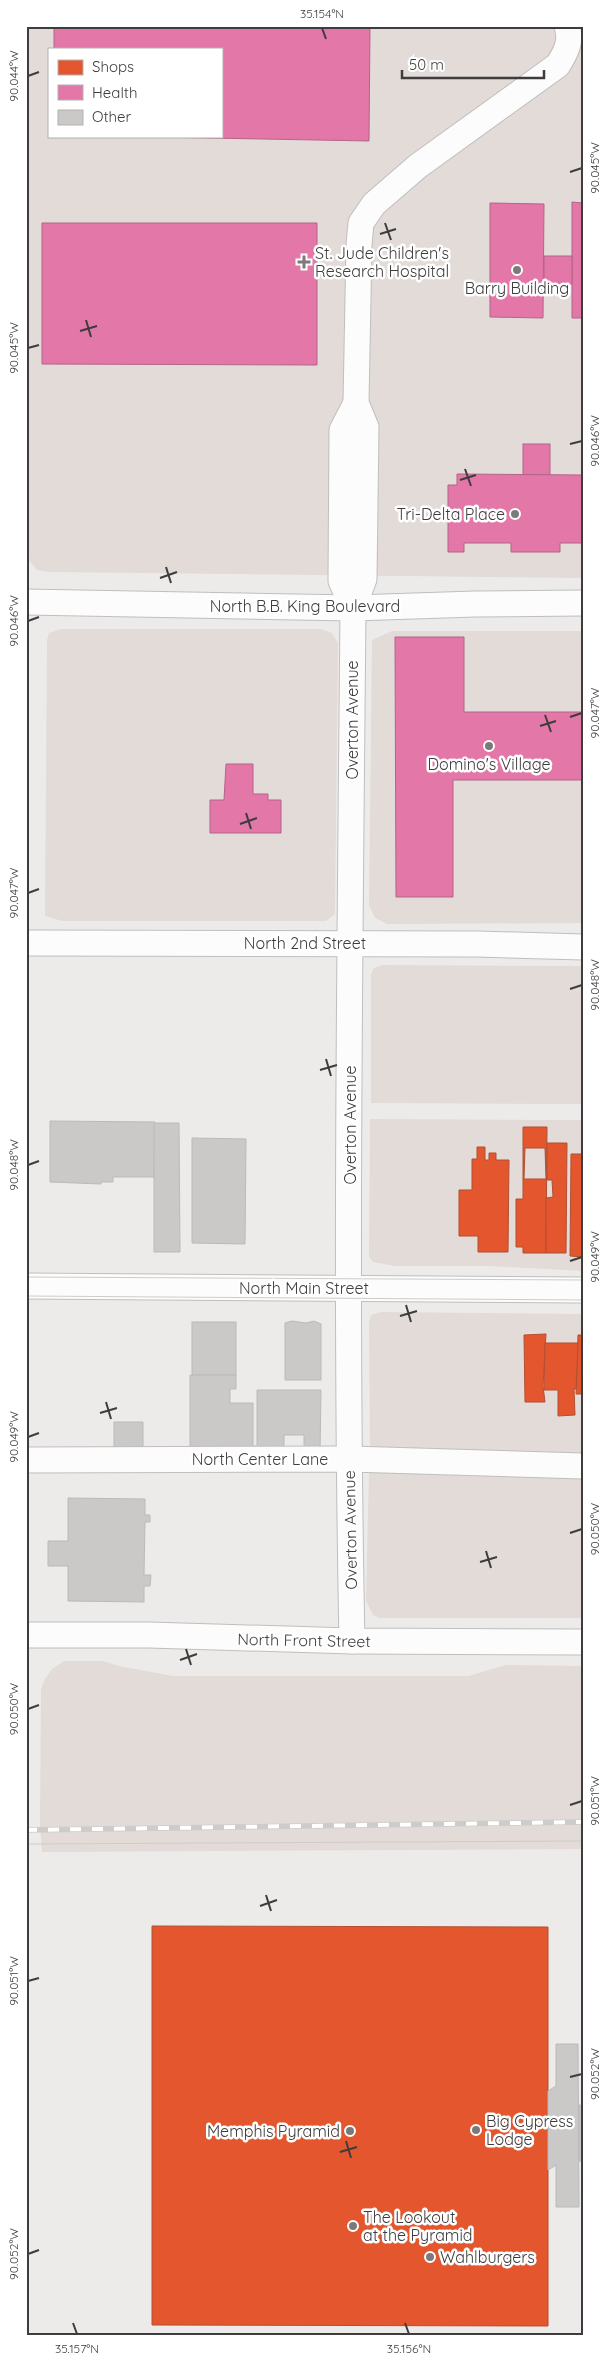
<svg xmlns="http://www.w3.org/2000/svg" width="609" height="2362" font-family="Quicksand,sans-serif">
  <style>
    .built { fill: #e2dbd7; fill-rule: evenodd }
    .shops { fill: #e4572e; stroke: #b24f32; fill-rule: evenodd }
    .health { fill: #e377a8; stroke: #b26588 }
    .building { fill: #cac9c7; stroke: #bbbab9 }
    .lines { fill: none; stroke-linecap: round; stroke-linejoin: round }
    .minor-casing { stroke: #c0bebe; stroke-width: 27 }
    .minor { stroke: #fcfcfc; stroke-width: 25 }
    .tram { stroke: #cdcccb; stroke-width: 1 }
    .rail-casing { stroke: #cdcccb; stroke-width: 5.5 }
    .rail { stroke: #fff; stroke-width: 4; stroke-dasharray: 11; stroke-linecap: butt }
    .ticks { fill: none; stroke: #3e3c3c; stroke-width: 2 }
    .poi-dot { fill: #7b7979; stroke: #fff; stroke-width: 2 }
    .labels { text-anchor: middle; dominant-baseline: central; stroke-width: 5; stroke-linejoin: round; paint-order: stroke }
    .poi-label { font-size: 16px; fill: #3e3c3c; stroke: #fff; text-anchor: start }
    .street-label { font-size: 16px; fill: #3e3c3c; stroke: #fff }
    .neatline { fill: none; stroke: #3e3c3c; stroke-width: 2 }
    .ticks-label { font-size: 12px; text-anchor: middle; fill: #3e3c3c }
  </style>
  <rect width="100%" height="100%" fill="#edebe9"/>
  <g class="built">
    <path d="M 26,26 L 583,26 L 583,578 L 48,572 L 37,570 L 30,562 L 27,549 L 29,397 L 26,388 ZM 49,49 L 221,49 L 221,136 L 49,136 Z"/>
    <path d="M 61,629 L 321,629 L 332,633 L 338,643 L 335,914 L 326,921 L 62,921 L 45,916 L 47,640 L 49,633 Z"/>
    <path d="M 392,631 L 583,631 L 583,923 L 387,924 L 375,918 L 369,905 L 372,640 Z"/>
    <path d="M 382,965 L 583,966 L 583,1104 L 371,1103 L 371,975 L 373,969 Z"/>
    <path d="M 370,1119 L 583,1120 L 583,1271 L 488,1266 L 395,1266 L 373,1262 L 369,1257 Z"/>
    <path d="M 381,1312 L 583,1314 L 583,1460 L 370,1454 L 369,1323 L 371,1315 Z"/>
    <path d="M 369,1472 L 583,1473 L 583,1618 L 379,1618 L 373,1615 L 366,1601 Z"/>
    <path d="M 64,1661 L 103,1661 L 119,1666 L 173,1676 L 468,1676 L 506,1665 L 583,1666 L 583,1849 L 42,1852 L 40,1825 L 41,1689 L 45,1679 L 52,1669 Z"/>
  </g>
  <g class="shops">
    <path d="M 523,1127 L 547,1127 L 546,1253 L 523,1253 L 523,1247 L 516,1247 L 516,1199 L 523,1199 ZM 525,1148 L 545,1148 L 546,1179 L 524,1179 Z"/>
    <path d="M 547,1143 L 567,1143 L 566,1253 L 546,1253 L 546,1198 L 553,1197 L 552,1180 L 547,1180 Z"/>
    <path d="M 477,1147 L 485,1147 L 485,1160 L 489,1160 L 489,1153 L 496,1153 L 496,1160 L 509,1160 L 508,1252 L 478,1252 L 478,1236 L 459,1236 L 459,1190 L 472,1190 L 472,1159 L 477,1159 Z"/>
    <path d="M 571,1154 L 583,1154 L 583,1257 L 570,1256 Z"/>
    <path d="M 546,1334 L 543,1386 L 545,1402 L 525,1402 L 524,1335 Z"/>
    <path d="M 578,1335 L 583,1335 L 583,1394 L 576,1394 Z"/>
    <path d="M 545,1343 L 578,1343 L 576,1389 L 574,1389 L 575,1415 L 558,1416 L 558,1390 L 544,1390 Z"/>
    <path d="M 152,1926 L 548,1927 L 548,2326 L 152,2325 Z"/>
  </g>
  <g class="health">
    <path d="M 54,26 L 370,26 L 369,141 L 101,136 L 221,136 L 221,49 L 54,49 Z"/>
    <path d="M 572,202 L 583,203 L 583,318 L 572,318 Z"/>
    <path d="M 490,203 L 544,204 L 543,318 L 490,317 Z"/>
    <path d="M 42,223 L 317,223 L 317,365 L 42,364 Z"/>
    <rect x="544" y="256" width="28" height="28"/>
    <rect x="523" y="444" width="27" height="31"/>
    <path d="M 457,474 L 583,475 L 583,543 L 560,543 L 560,552 L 511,552 L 511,543 L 464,543 L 464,552 L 448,552 L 448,485 L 457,485 Z"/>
    <path d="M 395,637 L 464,637 L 464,712 L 583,712 L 583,780 L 453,780 L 453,897 L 396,897 Z"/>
    <path d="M 226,764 L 253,764 L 253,794 L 268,794 L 268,800 L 281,800 L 281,833 L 210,833 L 210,800 L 224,800 Z"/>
  </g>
  <g class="building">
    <path d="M 50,1121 L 155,1122 L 154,1177 L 113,1177 L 113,1182 L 101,1182 L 101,1184 L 50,1182 Z"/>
    <path d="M 154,1123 L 179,1123 L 180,1252 L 154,1252 Z"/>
    <path d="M 192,1138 L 246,1139 L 245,1244 L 192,1243 Z"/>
    <path d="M 292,1321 L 306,1323 L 314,1321 L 321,1324 L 321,1380 L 285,1380 L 285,1323 Z"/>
    <rect x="192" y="1322" width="44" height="53"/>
    <path d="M 190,1375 L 236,1375 L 236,1389 L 230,1389 L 230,1403 L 253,1403 L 253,1446 L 256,1446 L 256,1453 L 190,1452 Z"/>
    <path d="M 257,1390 L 321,1390 L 320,1453 L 304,1453 L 304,1435 L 284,1435 L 284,1448 L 257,1447 Z"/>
    <path d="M 114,1422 L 143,1422 L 143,1449 L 114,1448 Z"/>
    <path d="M 68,1498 L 145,1499 L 145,1515 L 150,1515 L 150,1522 L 145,1522 L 144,1575 L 151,1575 L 150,1586 L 144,1586 L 144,1602 L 68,1601 L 68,1566 L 48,1566 L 48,1541 L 68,1541 Z"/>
    <path d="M 556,2044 L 578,2044 L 579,2207 L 556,2207 L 556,2165 L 548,2170 L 548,2091 L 556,2086 Z"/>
    <rect x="579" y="2105" width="4" height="56"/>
  </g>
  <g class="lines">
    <defs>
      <g id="minor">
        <path d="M 26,602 L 353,608 L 475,604 L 583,603"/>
        <path d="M 353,608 L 341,581 L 342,430 L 356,403"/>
        <path d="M 26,943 L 477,944 L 583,947"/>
        <path d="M 26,1286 L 583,1290"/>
        <path d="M 26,1460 L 350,1459 L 583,1466"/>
        <path d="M 26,1635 L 149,1635 L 352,1641 L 583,1642"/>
        <path d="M 352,1641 C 345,1297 350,952 353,608 L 364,579 L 366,427 L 356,403 L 359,245 L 361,223 L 374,204 L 418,166 L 558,65 C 566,52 572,41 567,26"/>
      </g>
    </defs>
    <use href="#minor" class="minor-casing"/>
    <use href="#minor" class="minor"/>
    <g class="tram">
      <path d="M 26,1277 L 583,1280"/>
      <path d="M 26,1296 L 583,1300"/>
      <path d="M 26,1844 L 583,1841"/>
    </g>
    <defs>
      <path id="rail" d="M 26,1830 L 583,1822"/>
    </defs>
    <use href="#rail" class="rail-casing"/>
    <use href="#rail" class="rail"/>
  </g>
  <path class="ticks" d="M 322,28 L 326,39M 28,76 L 39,72M 570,172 L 582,168M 385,223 L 391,240M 380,234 L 396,229M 86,320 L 91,337M 80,331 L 97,326M 28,348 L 39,345M 570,444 L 582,441M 465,469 L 471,486M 460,480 L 476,475M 166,567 L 171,583M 160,578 L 177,572M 28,621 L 39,617M 545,715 L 551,732M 570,717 L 582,713M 540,726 L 556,721M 246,813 L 251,829M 240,824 L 257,818M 28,893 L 39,889M 570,989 L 582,985M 326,1059 L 331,1076M 320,1070 L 337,1065M 28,1165 L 39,1161M 570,1261 L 582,1257M 406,1305 L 411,1322M 400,1316 L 417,1311M 106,1402 L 111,1419M 100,1413 L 117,1408M 28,1437 L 39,1433M 570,1533 L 582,1529M 486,1551 L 491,1568M 480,1562 L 497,1557M 186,1649 L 191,1665M 180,1660 L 197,1654M 28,1709 L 39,1705M 570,1805 L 582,1801M 266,1895 L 271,1911M 260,1906 L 277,1900M 28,1981 L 39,1978M 570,2077 L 582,2074M 346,2141 L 351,2158M 340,2152 L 357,2147M 28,2254 L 39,2250M 73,2323 L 77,2334M 405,2323 L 409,2334"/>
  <g class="poi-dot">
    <path d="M301.5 254.5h5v5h5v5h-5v5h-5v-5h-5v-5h5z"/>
    <circle cx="517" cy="270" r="5"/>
    <circle cx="515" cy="514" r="5"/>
    <circle cx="489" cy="746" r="5"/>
    <circle cx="476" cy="2130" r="5"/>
    <circle cx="350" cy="2131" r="5"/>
    <circle cx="353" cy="2226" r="5"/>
    <circle cx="430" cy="2257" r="5"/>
  </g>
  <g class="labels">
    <g class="poi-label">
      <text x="315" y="253">St. Jude Children's<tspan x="315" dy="18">Research Hospital</tspan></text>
      <text x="517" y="288" text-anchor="middle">Barry Building</text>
      <text x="505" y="514" text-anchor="end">Tri-Delta Place</text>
      <text x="489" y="764" text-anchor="middle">Domino's Village</text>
      <text x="486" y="2121">Big Cypress<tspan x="486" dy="18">Lodge</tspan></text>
      <text x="340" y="2131" text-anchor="end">Memphis Pyramid</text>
      <text x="363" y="2217">The Lookout<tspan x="363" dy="18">at the Pyramid</tspan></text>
      <text x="440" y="2257">Wahlburgers</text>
    </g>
    <g class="street-label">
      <text x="305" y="606">North B.B. King Boulevard</text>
      <text transform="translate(352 720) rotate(-90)">Overton Avenue</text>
      <text x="305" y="943">North 2nd Street</text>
      <text transform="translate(350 1125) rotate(-90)">Overton Avenue</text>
      <text x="304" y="1288">North Main Street</text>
      <text x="260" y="1459">North Center Lane</text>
      <text transform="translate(350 1530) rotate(-91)">Overton Avenue</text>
      <text transform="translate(304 1640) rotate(1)">North Front Street</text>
    </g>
  </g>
  <rect width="609" height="2362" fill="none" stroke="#ffffff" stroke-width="55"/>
  <rect x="48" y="48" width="175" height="90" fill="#ffffff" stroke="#b2b1b1"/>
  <rect x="58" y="60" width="25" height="15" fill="#e4572e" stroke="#b2b1b1"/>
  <text x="92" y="72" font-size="15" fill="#3e3c3c">Shops</text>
  <rect x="58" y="85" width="25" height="15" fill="#e377a8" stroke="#b2b1b1"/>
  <text x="92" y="98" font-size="15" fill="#3e3c3c">Health</text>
  <rect x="58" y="110" width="25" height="15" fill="#cac9c7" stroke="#b2b1b1"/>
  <text x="92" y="122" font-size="15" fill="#3e3c3c">Other</text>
  <path d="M402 70v8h142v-8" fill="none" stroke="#3e3c3c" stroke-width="2.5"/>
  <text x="409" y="70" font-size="15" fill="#3e3c3c" stroke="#ffffff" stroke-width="4" paint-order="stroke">50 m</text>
  <rect x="28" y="28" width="554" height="2306" class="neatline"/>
  <g class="ticks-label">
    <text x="322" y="18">35.154°N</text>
    <text transform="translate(14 76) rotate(-90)" y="4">90.044°W</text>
    <text transform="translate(595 168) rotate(-90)" y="4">90.045°W</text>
    <text transform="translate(14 348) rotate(-90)" y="4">90.045°W</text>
    <text transform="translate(595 441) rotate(-90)" y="4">90.046°W</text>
    <text transform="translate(14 621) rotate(-90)" y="4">90.046°W</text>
    <text transform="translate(595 713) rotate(-90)" y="4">90.047°W</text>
    <text transform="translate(14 893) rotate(-90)" y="4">90.047°W</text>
    <text transform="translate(595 985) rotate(-90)" y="4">90.048°W</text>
    <text transform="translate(14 1165) rotate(-90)" y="4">90.048°W</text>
    <text transform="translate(595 1257) rotate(-90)" y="4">90.049°W</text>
    <text transform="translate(14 1437) rotate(-90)" y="4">90.049°W</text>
    <text transform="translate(595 1529) rotate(-90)" y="4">90.050°W</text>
    <text transform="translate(14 1709) rotate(-90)" y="4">90.050°W</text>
    <text transform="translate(595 1801) rotate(-90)" y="4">90.051°W</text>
    <text transform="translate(14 1981) rotate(-90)" y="4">90.051°W</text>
    <text transform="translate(595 2074) rotate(-90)" y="4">90.052°W</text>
    <text transform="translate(14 2254) rotate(-90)" y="4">90.052°W</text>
    <text x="77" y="2353">35.157°N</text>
    <text x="409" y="2353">35.156°N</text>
  </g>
</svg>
